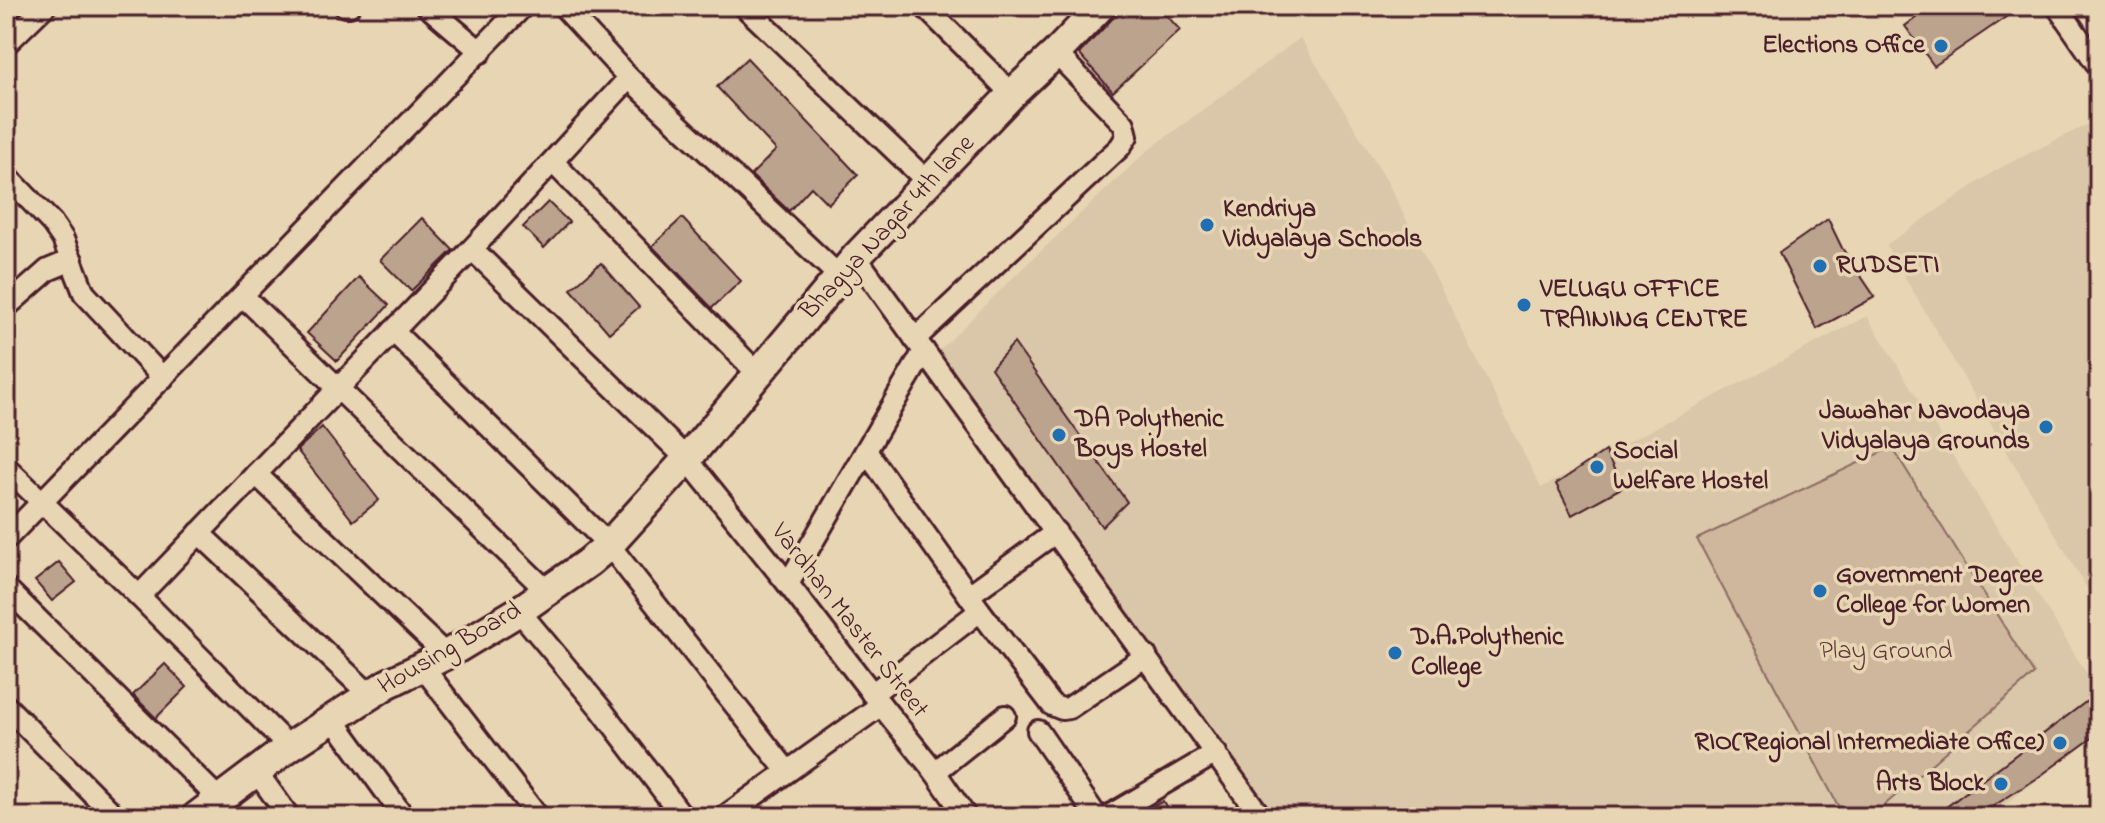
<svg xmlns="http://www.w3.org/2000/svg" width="2105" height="823" font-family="'Indie Flower',sans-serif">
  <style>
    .built { fill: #dac6a8 }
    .green { fill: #cfb79d; stroke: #8c6b64; stroke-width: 2 }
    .building { fill: #bba38d; stroke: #4a1f2b; stroke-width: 2 }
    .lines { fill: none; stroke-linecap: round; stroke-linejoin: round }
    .street-casing { stroke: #4a1f2b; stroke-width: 26 }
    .secondary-casing { stroke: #4a1f2b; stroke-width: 34 }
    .street { stroke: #e8d5b3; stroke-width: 20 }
    .secondary { stroke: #e8d5b3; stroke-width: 28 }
    .poi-dot { fill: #1f6fb2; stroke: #e8d5b3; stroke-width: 3 }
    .labels { text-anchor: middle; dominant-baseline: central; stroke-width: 7; stroke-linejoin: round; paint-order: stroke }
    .poi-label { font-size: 26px; font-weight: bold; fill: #4a1f2b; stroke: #e8d5b3; text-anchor: start }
    .street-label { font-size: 26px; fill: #4a1f2b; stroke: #e8d5b3 }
    .park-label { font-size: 26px; fill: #5e363c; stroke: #e8d5b3 }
  </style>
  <rect width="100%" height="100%" fill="#e8d5b3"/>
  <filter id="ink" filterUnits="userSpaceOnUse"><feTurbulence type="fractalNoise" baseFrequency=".0125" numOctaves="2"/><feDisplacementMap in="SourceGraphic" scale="16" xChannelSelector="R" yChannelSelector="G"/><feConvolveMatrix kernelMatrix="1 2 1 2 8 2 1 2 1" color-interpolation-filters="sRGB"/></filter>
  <g filter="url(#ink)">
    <g class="built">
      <path d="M 1300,38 L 1387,181 L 1541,488 L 1867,316 L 2099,694 L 2099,734 L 1988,817 L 1267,817 L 932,358 L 1023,268 L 1146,152 Z"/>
      <path d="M 2099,119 L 2099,609 L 1886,245 L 1998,169 Z"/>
    </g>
    <path class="green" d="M 1892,447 L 2034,674 L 1871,817 L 1844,817 L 1697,539 Z"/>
    <g class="building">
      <path d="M 1122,6 L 1158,6 L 1180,30 L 1113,92 L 1079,54 L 1113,18 Z"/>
      <path d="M 1932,6 L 2022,6 L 1934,66 L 1905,26 Z"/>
      <path d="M 747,58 L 858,175 L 828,204 L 811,187 L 789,211 L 751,175 L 776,150 L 717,87 Z"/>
      <path d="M 548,202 L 569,222 L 544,248 L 523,227 Z"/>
      <path d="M 422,218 L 453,250 L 411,291 L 380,260 Z"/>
      <path d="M 682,218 L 741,281 L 712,308 L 652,246 Z"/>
      <path d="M 1828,219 L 1842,248 L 1875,297 L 1817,329 L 1779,253 Z"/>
      <path d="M 601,263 L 639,307 L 609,333 L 571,289 Z"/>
      <path d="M 359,277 L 389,305 L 337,361 L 307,333 Z"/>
      <path d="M 1014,343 L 1127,502 L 1102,527 L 991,368 Z"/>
      <path d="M 322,427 L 379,500 L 353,521 L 297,450 Z"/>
      <path d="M 1605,451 L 1623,487 L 1572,515 L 1556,484 Z"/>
      <path d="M 59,562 L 76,582 L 52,601 L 35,581 Z"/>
      <path d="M 165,664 L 187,687 L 156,718 L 133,695 Z"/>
      <path d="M 2099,692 L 2099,733 L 2036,779 L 1976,817 L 1933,817 Z"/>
      <path d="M 1163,801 L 1172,817 L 1133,817 Z"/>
    </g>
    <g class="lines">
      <defs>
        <g id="street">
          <path d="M 345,6 L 349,6"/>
          <path d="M 427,6 L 481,52"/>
          <path d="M 563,6 L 629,78 L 839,276"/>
          <path d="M 744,6 L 928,182"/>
          <path d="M 924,6 L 1012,94"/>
          <path d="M 2057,6 L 2099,67"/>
          <path d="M 6,44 L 45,6"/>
          <path d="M 553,162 L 758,374"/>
          <path d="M 6,175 L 52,223 L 63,239 L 84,293 L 163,378"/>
          <path d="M 472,249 L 687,459 L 788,584 L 881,705 L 935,772 L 966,817"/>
          <path d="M 856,257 L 1261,817"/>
          <path d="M 243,296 L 548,592"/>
          <path d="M 6,307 L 48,270 L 72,260"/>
          <path d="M 393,331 L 609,545 L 787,771"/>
          <path d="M 915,339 L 1120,147 L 1127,136 L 1124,124 L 1056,53"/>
          <path d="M 866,451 L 980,611 L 1052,705 L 1062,709 L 1069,708 L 1146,656"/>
          <path d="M 6,467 L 139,596 L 289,747"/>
          <path d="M 256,474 L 446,655"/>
          <path d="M 199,533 L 370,695"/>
          <path d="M 6,539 L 523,6"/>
          <path d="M 788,584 L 924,351"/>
          <path d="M 6,588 L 220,800"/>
          <path d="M 969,595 L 1056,532"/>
          <path d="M 139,596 L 472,249 L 629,78"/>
          <path d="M 519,611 L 601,709 L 683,817"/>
          <path d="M 422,666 L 538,817"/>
          <path d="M 872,694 L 980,611"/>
          <path d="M 6,706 L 116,817"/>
          <path d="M 333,719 L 404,817"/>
          <path d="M 1038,731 L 1097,817"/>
          <path d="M 256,771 L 289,817"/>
          <path d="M 935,772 L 1005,716"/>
          <path d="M 724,817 L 881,705"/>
          <path d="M 1107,817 L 1216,753"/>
        </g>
        <path id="secondary" d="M 196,817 L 289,747 L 387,684 L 446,655 L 519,611 L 589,562 L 609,545 L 687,459 L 856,257 L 1012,94 L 1056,53 L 1101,6"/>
      </defs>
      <use href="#street" class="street-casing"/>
      <use href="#secondary" class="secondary-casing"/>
      <use href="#street" class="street"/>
      <use href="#secondary" class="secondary"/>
    </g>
  </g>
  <g class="poi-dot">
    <circle cx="1941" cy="46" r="8"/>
    <circle cx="1207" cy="225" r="8"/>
    <circle cx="1820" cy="266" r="8"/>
    <circle cx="1524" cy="305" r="8"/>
    <circle cx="2046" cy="427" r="8"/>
    <circle cx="1059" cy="435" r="8"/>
    <circle cx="1597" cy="467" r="8"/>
    <circle cx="1820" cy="591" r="8"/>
    <circle cx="1395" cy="653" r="8"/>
    <circle cx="2060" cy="743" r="8"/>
    <circle cx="2001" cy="784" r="8"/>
  </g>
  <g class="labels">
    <g class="poi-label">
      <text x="1925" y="46" text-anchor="end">Elections Office</text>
      <text x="1223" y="210">Kendriya<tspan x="1223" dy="30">Vidyalaya Schools</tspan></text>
      <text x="1836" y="266">RUDSETI</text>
      <text x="1540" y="290">VELUGU OFFICE<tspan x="1540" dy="30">TRAINING CENTRE</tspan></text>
      <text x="2030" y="412" text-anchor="end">Jawahar Navodaya<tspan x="2030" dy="30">Vidyalaya Grounds</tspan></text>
      <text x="1075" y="420">DA Polythenic<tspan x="1075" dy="30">Boys Hostel</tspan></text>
      <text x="1613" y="452">Social<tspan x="1613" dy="30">Welfare Hostel</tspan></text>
      <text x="1836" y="576">Government Degree<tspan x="1836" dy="30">College for Women</tspan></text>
      <text x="1411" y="638">D.A.Polythenic<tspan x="1411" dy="30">College</tspan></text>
      <text x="2044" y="743" text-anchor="end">RIO(Regional Intermediate Office)</text>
      <text x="1985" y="784" text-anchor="end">Arts Block</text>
    </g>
    <g class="street-label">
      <text transform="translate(888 228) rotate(-47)">Bhagya Nagar 4th lane</text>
      <text transform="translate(849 621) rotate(52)">Vardhan Master Street</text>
      <text transform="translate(450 649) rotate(-30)">Housing Board</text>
    </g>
    <g class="park-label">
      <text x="1886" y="652">Play Ground</text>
    </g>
  </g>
  <rect width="2105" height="823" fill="none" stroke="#e8d5b3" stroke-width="32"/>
  <rect x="16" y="16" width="2073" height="791" fill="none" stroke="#4a1f2b" stroke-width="3" filter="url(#ink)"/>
</svg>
